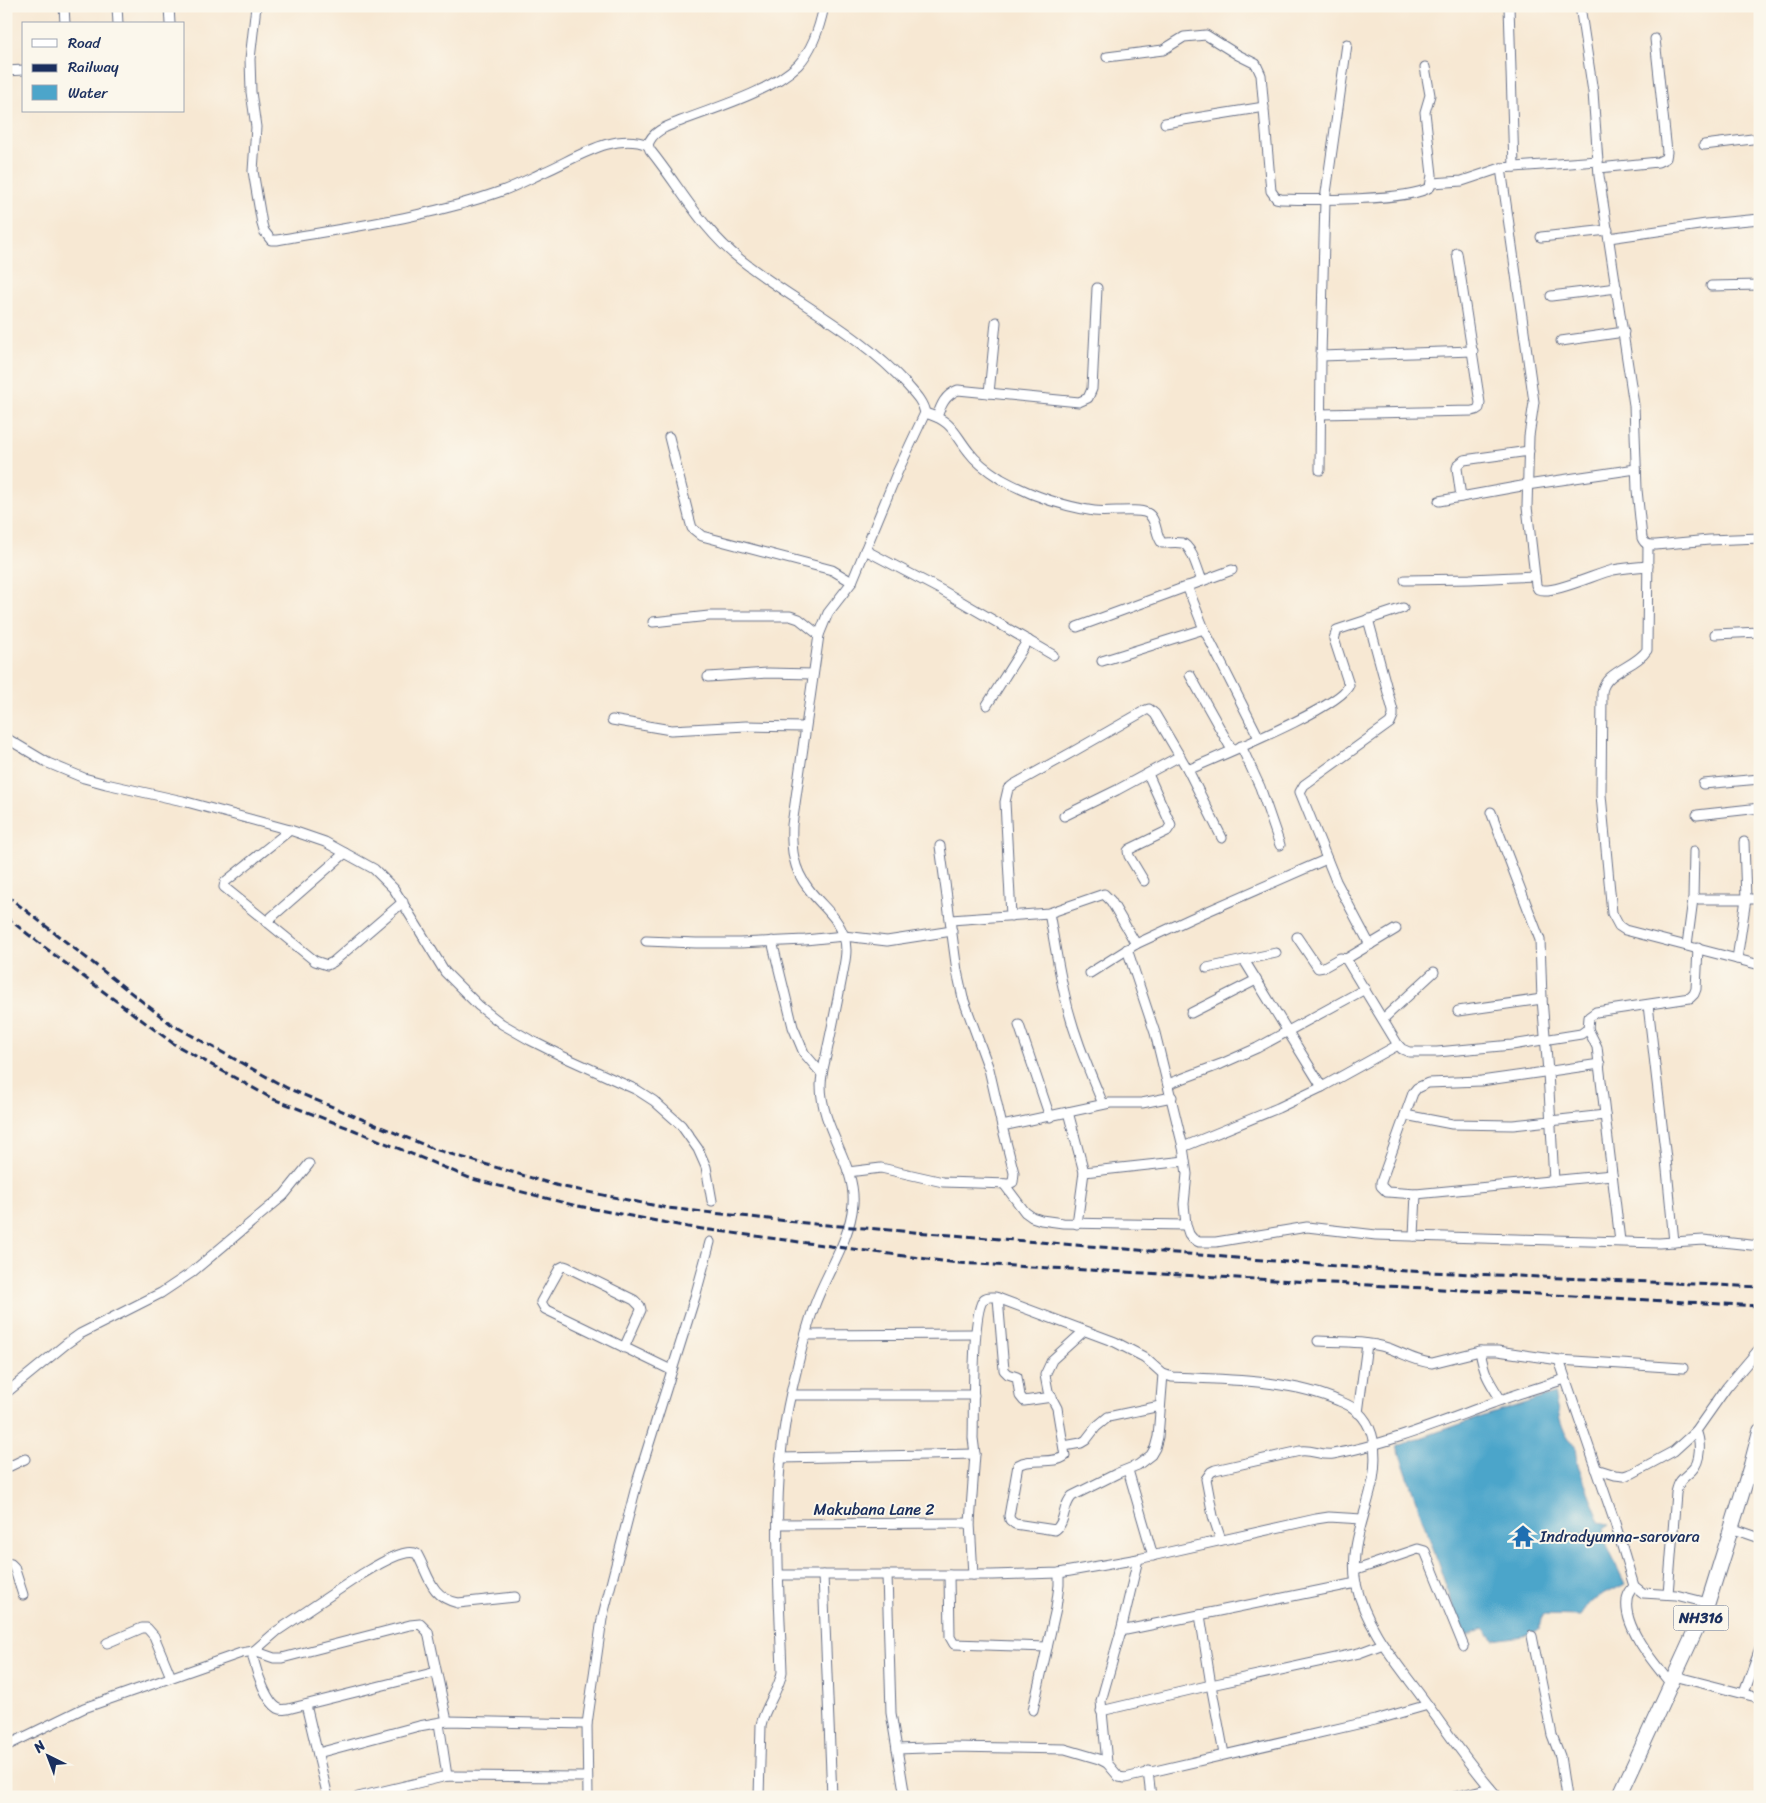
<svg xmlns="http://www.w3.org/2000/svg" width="1766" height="1803" font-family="Sriracha,sans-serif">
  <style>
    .water { fill: #4ca5ca; stroke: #346a94 }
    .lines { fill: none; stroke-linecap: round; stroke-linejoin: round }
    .minor-casing { stroke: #687087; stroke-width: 11 }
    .trunk-casing { stroke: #687087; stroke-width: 16 }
    .minor { stroke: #fff; stroke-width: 9 }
    .trunk { stroke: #fff; stroke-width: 14 }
    .rail { stroke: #1b2f5e; stroke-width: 3; stroke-dasharray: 8 4; stroke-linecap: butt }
    .labels { text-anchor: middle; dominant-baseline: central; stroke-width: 4; stroke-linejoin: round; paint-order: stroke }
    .shield { fill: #fbf7ec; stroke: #5e6b89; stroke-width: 1 }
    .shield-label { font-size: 15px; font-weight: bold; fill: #1b2f5e }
    .street-label { font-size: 16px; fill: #1b2f5e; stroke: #fbf7ec }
    .poi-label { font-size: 16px; fill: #1b2f5e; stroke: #fbf7ec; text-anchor: start }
  </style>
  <rect width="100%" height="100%" fill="#fbf7ec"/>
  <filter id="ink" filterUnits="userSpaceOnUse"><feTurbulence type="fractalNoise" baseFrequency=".02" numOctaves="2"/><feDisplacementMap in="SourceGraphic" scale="10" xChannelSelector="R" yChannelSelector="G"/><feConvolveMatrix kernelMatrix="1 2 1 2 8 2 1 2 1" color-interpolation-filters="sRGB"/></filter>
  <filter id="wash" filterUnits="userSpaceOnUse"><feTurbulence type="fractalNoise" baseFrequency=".0096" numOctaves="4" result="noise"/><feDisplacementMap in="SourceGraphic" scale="20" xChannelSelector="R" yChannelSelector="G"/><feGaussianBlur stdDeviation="1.12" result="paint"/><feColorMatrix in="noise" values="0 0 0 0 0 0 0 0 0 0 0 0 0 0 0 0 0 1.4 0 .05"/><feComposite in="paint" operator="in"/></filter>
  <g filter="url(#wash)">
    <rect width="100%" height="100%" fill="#f7e8d3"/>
    <path class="water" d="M 1554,1394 C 1558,1409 1562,1439 1576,1445 L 1578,1466 L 1600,1522 L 1610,1524 L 1604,1528 L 1606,1544 L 1625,1584 L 1590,1602 L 1580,1616 L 1542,1615 L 1539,1629 L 1530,1635 L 1494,1640 L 1484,1629 L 1464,1637 L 1397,1446 L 1478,1418 Z"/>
  </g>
  <g filter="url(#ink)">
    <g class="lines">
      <defs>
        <g id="minor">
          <path d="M 64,6 L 65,24"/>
          <path d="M 117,6 L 118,24"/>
          <path d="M 169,6 L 170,24"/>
          <path d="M 256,6 L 250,59 L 251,92 L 256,127 L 253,171 L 262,224 L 264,231 L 271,240 L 277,240 C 350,227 429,217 499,192 C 514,187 529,179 544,172 C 575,159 613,131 648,145"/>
          <path d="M 1509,6 L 1514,167"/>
          <path d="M 1580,6 L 1593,92 L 1599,176 L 1634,405 L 1637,490 L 1642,538 C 1645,545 1649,545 1656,545 L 1709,540 L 1760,538"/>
          <path d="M 1107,57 L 1163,50 L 1184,37 L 1206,35 L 1238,55 L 1256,64 L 1261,75 L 1271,191 L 1276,198 L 1281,199 C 1309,200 1411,201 1430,187 L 1432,175 L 1425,112 L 1430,95 L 1425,67"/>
          <path d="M 6,71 L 24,70"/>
          <path d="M 1165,123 L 1264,107"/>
          <path d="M 1704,145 L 1760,138"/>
          <path d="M 1501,168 L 1534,402 L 1529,436 L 1527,507 L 1536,585 L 1538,589 C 1552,595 1596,574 1613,570 C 1624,568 1636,567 1648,566"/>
          <path d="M 1599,168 L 1658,162 L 1666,158 L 1667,152 L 1655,39"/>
          <path d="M 1432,183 L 1462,181 L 1501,168 L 1598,161"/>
          <path d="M 1541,237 L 1608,230"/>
          <path d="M 1609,238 L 1706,224 L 1760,219"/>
          <path d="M 1711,286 L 1760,285"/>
          <path d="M 1551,296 L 1617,288"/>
          <path d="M 1561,341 L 1624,332"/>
          <path d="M 1321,356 L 1473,351"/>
          <path d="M 989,393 L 996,322"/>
          <path d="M 925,413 C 953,421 953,432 969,452 C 977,463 990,472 1001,479 C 1030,495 1062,506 1094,511 C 1108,513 1137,508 1147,513 C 1157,518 1155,535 1162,543 C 1168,543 1176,542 1182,543 C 1192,546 1198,571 1202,581"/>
          <path d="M 1320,414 L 1472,411 L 1476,410 L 1479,408 L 1480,403 L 1457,253"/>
          <path d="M 937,417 C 941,405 945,395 958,390 L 1079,402 L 1088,398 L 1092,389 L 1097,288"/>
          <path d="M 669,437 L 690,521 L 692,528 L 702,536 L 832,570 L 852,582"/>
          <path d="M 1320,470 L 1321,356 L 1325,200 L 1347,44"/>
          <path d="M 1461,497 L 1457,468 L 1458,465 L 1464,460 L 1529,451"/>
          <path d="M 1439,501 L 1527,485 L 1636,469"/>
          <path d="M 1648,545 L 1647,650 C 1636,667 1605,671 1602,692 L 1601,795 L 1612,913 L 1619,926 L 1625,930 L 1760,965"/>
          <path d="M 865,550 L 943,591 L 1053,655"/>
          <path d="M 1405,580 L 1470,579 L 1535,576"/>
          <path d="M 1187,586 L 1204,629 L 1259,738"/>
          <path d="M 1368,619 L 1393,711 L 1393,716 L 1390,723 L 1304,785 L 1300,792 L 1336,881 L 1370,945"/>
          <path d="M 653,622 L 709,616 L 790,616 L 799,619 L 819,635"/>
          <path d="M 1077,627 L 1232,570"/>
          <path d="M 1715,634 L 1760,632"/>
          <path d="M 1102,661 L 1204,629"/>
          <path d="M 1190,675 L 1232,750"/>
          <path d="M 708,677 L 768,673 L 813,674"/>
          <path d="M 987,705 L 1028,640"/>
          <path d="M 612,720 L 671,730 L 746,726 L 805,727"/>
          <path d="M 6,738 L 48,763 L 84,778 L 106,784 L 183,801 L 290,830 L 325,842 L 374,869 L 394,889 L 445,972 L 479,1006 L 502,1024 L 530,1040 L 562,1056 L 637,1090 L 654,1101 L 681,1125 L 698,1149 L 706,1167 L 712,1201"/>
          <path d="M 1241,746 L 1260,787 L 1280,845"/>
          <path d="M 1188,770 C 1214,758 1342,707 1349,685 L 1334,639 L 1337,630 L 1403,608"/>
          <path d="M 1703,784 L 1760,779"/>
          <path d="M 1491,812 L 1540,940 L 1542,999 L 1548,1072 L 1554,1181"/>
          <path d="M 1697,815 L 1760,808"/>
          <path d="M 1064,816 L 1117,790 L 1180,756"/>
          <path d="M 290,830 L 225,882 L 224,887 L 315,961 L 327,965 L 333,962 L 403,902"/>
          <path d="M 940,846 L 957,971 L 963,998 L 989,1069 L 1002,1126"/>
          <path d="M 1144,881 L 1129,856 L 1128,851 L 1130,849 L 1167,831 L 1171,825 L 1148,774"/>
          <path d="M 1693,899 L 1760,899"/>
          <path d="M 1049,913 C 1054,939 1058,966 1064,992 C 1072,1031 1088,1068 1103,1104"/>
          <path d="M 1011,916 L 1005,802 L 1008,789 L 1013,785 L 1076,750 L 1146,710 L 1149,709 L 1155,714 L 1188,770 L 1222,838"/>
          <path d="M 951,920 L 1049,913 L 1104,894 L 1111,901 L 1136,944"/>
          <path d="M 266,922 L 345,853"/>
          <path d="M 1297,937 L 1318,968 L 1324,967 L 1340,958 L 1346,959 L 1398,1045 L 1402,1049 L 1409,1052 L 1437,1052 L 1512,1045 L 1581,1034 L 1588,1029 L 1589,1017 L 1596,1012 L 1690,998 L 1694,994 L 1696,989 L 1698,948"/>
          <path d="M 646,941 L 696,943 L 740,943 L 805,940 L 844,936 L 887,941 L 952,931"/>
          <path d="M 772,941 L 793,1027 L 804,1053 L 822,1074"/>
          <path d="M 1687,945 L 1693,899 L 1694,851"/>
          <path d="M 1127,949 L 1155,1033 L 1183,1147 L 1187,1174 L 1184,1204 L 1186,1225 L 1189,1234 L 1193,1239 L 1199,1242 L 1216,1242 L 1307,1227 L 1376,1235 L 1659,1243 L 1703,1240 L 1760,1246"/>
          <path d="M 1346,959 L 1396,929"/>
          <path d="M 1737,959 L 1746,899 L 1744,842"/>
          <path d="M 1244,960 L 1322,1087"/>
          <path d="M 1207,968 L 1276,953"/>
          <path d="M 1090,973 L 1136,944 L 1192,918 L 1327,859"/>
          <path d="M 1648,1005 L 1666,1159 L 1674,1242"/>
          <path d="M 1458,1011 L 1542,999"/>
          <path d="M 1191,1013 L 1256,980"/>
          <path d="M 1383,1019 L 1434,972"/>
          <path d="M 1019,1025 L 1050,1117"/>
          <path d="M 1588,1029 L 1597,1047 L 1620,1241"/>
          <path d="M 1600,1064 L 1481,1081 L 1428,1083 L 1417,1088 L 1413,1093 L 1381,1182 L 1381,1186 L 1387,1192 L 1416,1194 L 1612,1175"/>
          <path d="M 1168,1084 L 1221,1064 L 1257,1048 L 1365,989"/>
          <path d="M 1068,1112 L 1084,1172 L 1077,1224"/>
          <path d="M 1405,1115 L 1452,1124 L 1513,1125 L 1605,1115"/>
          <path d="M 1183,1147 L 1278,1108 L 1322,1087 L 1398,1045"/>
          <path d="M 848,1172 L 881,1168 L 943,1182 L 1009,1184 L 1013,1182 L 1014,1173 L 1002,1126 L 1110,1103 L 1142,1103 L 1172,1097"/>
          <path d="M 1084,1172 L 1185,1161"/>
          <path d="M 1004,1184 L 1025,1212 L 1032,1217 L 1041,1220 L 1063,1223 L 1186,1225"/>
          <path d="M 1414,1236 L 1416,1194"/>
          <path d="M 998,1298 L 1004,1370 L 1008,1374 L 1017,1377 L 1020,1396 L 1024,1401 L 1052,1397"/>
          <path d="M 1084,1331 L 1052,1360 L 1045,1375 L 1048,1391 L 1057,1408 L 1065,1456 C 1053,1465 1031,1457 1018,1465 L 1009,1516 L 1010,1520 L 1015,1524 L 1055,1530 C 1066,1523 1062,1506 1072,1496 L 1118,1473 L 1138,1465 L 1151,1455 L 1155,1448 L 1158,1437 L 1163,1374"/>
          <path d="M 806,1335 L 975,1334"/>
          <path d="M 1318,1341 C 1341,1342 1365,1341 1388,1348 C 1403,1353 1416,1362 1432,1363 L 1480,1351 L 1498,1351 L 1559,1360 L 1683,1368"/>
          <path d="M 624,1348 L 641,1310 L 640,1306 L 634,1300 L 567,1267 L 564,1266 L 560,1268 L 541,1302 L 545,1309 L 671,1370"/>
          <path d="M 1480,1351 C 1484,1374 1489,1381 1501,1400"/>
          <path d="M 1559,1360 L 1615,1523 L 1634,1586 L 1643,1593 L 1676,1595 L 1708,1603"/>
          <path d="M 6,1393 L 66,1344 L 80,1334 L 161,1293 L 191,1273 L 284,1195 L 309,1164"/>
          <path d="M 791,1395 L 974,1395"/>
          <path d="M 1358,1413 L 1367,1344"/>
          <path d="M 1064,1446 L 1081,1443 L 1086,1440 L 1096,1427 L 1108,1417 L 1160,1406"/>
          <path d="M 781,1458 L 975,1454"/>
          <path d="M 6,1468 L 25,1459"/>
          <path d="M 1596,1469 L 1615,1475 L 1624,1476 L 1633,1473 L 1674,1451 L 1696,1431 L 1727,1387 L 1760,1348"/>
          <path d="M 1128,1470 L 1153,1556"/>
          <path d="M 778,1524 L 970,1523"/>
          <path d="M 1731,1528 L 1760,1538"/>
          <path d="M 1221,1540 L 1213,1516 L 1206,1479 L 1211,1472 L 1215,1470 L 1300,1451 C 1312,1449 1322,1456 1333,1454 C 1388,1444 1441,1422 1493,1403 C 1516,1394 1541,1387 1565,1379"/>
          <path d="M 6,1563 L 11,1564 L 14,1567 L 23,1595"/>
          <path d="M 1356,1570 L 1418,1549 L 1425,1551 L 1464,1647"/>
          <path d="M 779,1575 L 992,1575 L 1059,1573 L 1138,1559 L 1316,1519 L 1329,1517 L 1362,1519"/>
          <path d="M 823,1575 L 832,1797"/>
          <path d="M 887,1575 L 891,1713 L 905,1797"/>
          <path d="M 949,1575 L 950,1637 L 954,1644 L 1047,1647"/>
          <path d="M 973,1575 L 970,1523 L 975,1454 L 973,1438 C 974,1416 971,1311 984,1299 C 987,1296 991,1297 995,1297 L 1115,1342 L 1144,1357 L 1163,1374 L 1172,1377 C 1226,1380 1290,1379 1339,1401 C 1344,1403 1349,1405 1353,1408 C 1376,1424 1377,1455 1373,1480 C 1366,1515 1349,1547 1356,1584 C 1366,1629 1398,1664 1424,1700 C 1448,1733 1471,1767 1498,1797"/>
          <path d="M 1634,1586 C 1631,1590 1627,1594 1627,1600 C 1623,1628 1655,1664 1671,1684"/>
          <path d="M 1668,1594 L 1676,1493 C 1679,1479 1683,1479 1692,1470 C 1701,1461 1701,1441 1696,1431"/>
          <path d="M 1200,1615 L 1211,1685 L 1224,1754"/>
          <path d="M 1121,1631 L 1356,1583"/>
          <path d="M 1532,1636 L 1552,1735 L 1560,1756 L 1566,1797"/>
          <path d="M 107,1643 L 142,1628 L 147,1628 L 154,1636 L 171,1677"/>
          <path d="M 436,1672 L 288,1709 C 285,1709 283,1710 280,1709 C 267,1705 256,1670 253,1658 L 254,1651 L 277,1631 L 362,1574 C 374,1567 405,1547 417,1554 C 429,1575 430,1597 458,1603 L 515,1597"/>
          <path d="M 1674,1676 L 1760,1698"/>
          <path d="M 1744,1693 L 1760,1649"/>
          <path d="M 306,1705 L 328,1797"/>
          <path d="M 1033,1710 L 1056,1608 L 1059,1585 L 1059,1573"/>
          <path d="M 1101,1711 L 1211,1685 L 1359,1653 L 1383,1644"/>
          <path d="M 439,1723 L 447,1776"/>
          <path d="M 6,1746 L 84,1708 L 241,1653 L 254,1651 L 274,1658 L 282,1658 L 410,1625 L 420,1624 L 428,1632 L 447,1721"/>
          <path d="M 897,1749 L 953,1747 L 1065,1749 L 1099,1759 L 1107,1763 L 1119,1777 L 1125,1778 L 1375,1720 L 1428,1705"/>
          <path d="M 318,1753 L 419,1726 L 447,1721 L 587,1724"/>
          <path d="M 1107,1763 L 1101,1701 L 1121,1631 L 1138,1559"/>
          <path d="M 1148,1771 L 1151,1797"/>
          <path d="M 358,1797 L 447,1776 L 587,1777"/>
          <path d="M 588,1797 L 587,1724 L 602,1619 L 638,1479 L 695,1297 L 710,1242"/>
          <path d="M 759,1797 L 761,1725 C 765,1706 779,1691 782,1672 C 779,1580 770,1484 791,1393 C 798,1364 804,1335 814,1307 C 826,1273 850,1241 853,1204 C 856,1164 821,1129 821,1085 C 821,1074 825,1062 827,1051 C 833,1024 838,998 843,972 C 845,961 848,949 844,937 C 838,916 820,905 808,888 C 793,869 791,848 792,825 L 819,635 L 828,613 L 852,582 L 897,473 L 925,413 C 923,402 915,394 907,385 C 860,333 796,303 741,260 C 702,230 680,187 650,150 L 648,145 C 652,131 668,126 681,121 C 717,107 770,92 798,65 C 812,50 820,26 824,6"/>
          <path d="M 1454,1797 L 1490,1788"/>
        </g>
        <path id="trunk" d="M 1619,1797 L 1708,1603 L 1751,1465 L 1760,1431"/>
      </defs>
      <use href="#minor" class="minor-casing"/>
      <use href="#trunk" class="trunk-casing"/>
      <use href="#minor" class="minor"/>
      <use href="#trunk" class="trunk"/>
      <g class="rail">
        <path d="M 6,895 L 171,1024 L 287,1088 L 434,1149 L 559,1186 L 667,1208 L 815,1224 L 1386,1270 L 1760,1287"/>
        <path d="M 6,917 L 61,960 L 174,1044 L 273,1099 L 354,1130 L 472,1179 L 573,1205 L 688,1227 L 957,1263 L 1760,1306"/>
      </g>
    </g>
  </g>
  <defs>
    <symbol id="temple-bare" viewBox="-9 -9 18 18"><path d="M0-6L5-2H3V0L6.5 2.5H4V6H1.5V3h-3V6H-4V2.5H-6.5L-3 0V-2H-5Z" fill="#1f6fb2" stroke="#fbf7ec" stroke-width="2.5" paint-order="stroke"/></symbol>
  </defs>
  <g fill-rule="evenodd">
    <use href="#temple-bare" x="1507" y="1520" width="32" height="32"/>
  </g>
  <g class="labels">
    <rect class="shield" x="1673.5" y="1605.5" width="55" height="25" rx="4"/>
    <g class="shield-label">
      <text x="1701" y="1618">NH316</text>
    </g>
    <g class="street-label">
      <text x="874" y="1509">Makubana Lane 2</text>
    </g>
    <g class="poi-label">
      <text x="1540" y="1536">Indradyumna-sarovara</text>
    </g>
  </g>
  <rect width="1766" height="1803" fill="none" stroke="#fbf7ec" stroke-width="25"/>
  <rect x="22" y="22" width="162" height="90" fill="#fbf7ec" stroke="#a1a7b3"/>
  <rect x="32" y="39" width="25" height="8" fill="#ffffff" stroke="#a1a7b3"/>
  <text x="68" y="48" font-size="15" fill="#1b2f5e">Road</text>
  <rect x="32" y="64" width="25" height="8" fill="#1b2f5e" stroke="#a1a7b3"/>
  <text x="68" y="72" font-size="15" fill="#1b2f5e">Railway</text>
  <rect x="32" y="85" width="25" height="15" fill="#4ca5ca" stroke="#a1a7b3"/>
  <text x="68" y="98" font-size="15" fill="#1b2f5e">Water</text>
  <g transform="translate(48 1756) rotate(318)" stroke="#fbf7ec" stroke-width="4" paint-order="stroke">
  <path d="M0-4L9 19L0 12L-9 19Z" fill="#1b2f5e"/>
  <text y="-8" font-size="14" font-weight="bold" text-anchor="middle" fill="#1b2f5e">N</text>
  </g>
</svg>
